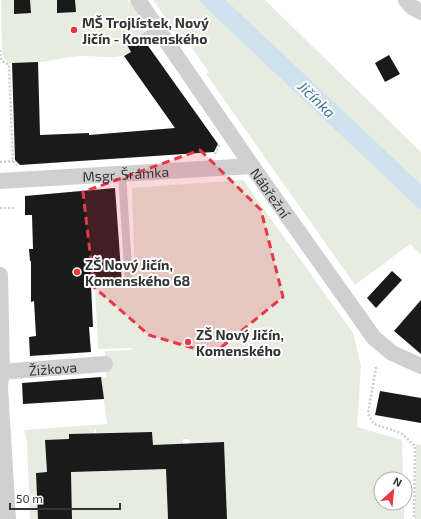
<svg xmlns="http://www.w3.org/2000/svg" width="421" height="519" font-family="'Exo 2',sans-serif">
  <style>
    .green { fill: #e6ecdf }
    .water { fill: #cfe2ee }
    .building { fill: #1a1a1a }
    .lines { fill: none; stroke-linecap: round; stroke-linejoin: round }
    .path { stroke: #cdcdcd; stroke-width: 2.5; stroke-dasharray: 2 2; stroke-linecap: butt }
    .service { stroke: #d0d0d0; stroke-width: 8 }
    .minor { stroke: #d0d0d0; stroke-width: 16 }
    .marked { fill: #e63946; fill-opacity: 0.2; stroke: #e63946; stroke-width: 3; stroke-dasharray: 8 5; stroke-linejoin: round }
    .poi-dot { fill: #e63946; stroke: #fff; stroke-width: 1.5 }
    .labels { text-anchor: middle; dominant-baseline: central; stroke-width: 4; stroke-linejoin: round; paint-order: stroke }
    .poi-label { font-size: 14px; font-weight: bold; fill: #333; stroke: #fff; text-anchor: start }
    .street-label { font-size: 14px; fill: #333; stroke: #fff }
    .water-label { font-size: 15px; font-style: italic; fill: #3f7597; stroke: #fff }
  </style>
  <rect width="100%" height="100%" fill="#fff"/>
  <g class="green">
    <path d="M 1,0 L 128,0 L 147,27 L 143,34 L 127,45 L 131,52 C 118,61 98,55 83,56 C 58,57 32,67 8,63 L 4,58 L 2,54 Z"/>
    <path d="M 153,0 L 199,0 L 211,13 L 421,211 L 421,255 L 410,244 L 355,285 L 206,74 L 209,72 L 183,35 L 179,37 Z"/>
    <path d="M 226,0 L 265,0 L 421,152 L 421,184 Z"/>
    <path d="M 243,180 L 353,333 L 361,365 L 357,427 L 402,440 L 403,479 L 381,479 L 381,503 L 404,503 L 404,519 L 227,519 L 224,442 L 190,443 L 189,439 L 183,439 L 183,444 L 165,445 L 168,519 L 72,519 L 71,472 L 155,450 L 155,445 L 153,445 L 152,432 L 96,433 L 96,429 L 94,429 L 94,433 L 69,439 L 45,441 L 47,472 L 36,473 L 38,519 L 30,519 L 27,442 L 24,430 L 107,424 L 101,377 L 106,377 L 105,351 L 133,350 L 132,348 L 98,349 L 95,285 L 135,283 L 132,188 Z"/>
    <path d="M 416,444 L 421,445 L 421,519 L 415,519 Z"/>
  </g>
  <path class="water" d="M 199,0 L 226,0 L 421,184 L 421,211 L 211,13 Z"/>
  <g class="building">
    <path d="M 14,0 L 30,0 L 31,13 L 14,14 Z"/>
    <path d="M 57,0 L 75,0 L 76,12 L 57,13 Z"/>
    <path d="M 137,39 L 139,44 L 146,43 L 218,144 L 214,152 L 20,165 L 15,160 L 12,63 L 38,62 L 40,135 L 89,133 L 89,135 L 175,128 L 124,56 L 131,52 L 127,45 Z"/>
    <path d="M 389,55 L 400,74 L 385,82 L 375,63 Z"/>
    <path d="M 115,188 L 122,284 L 91,285 L 93,327 L 89,327 L 91,352 L 30,356 L 29,337 L 36,336 L 34,301 L 31,302 L 31,261 L 30,261 L 29,249 L 33,249 L 32,215 L 25,215 L 25,196 Z"/>
    <path d="M 392,271 L 402,280 L 376,308 L 367,298 Z"/>
    <path d="M 421,300 L 421,354 L 394,331 Z"/>
    <path d="M 101,377 L 104,399 L 23,404 L 22,383 Z"/>
    <path d="M 380,391 L 421,398 L 421,423 L 375,415 Z"/>
    <path d="M 152,432 L 153,445 L 224,442 L 227,519 L 168,519 L 166,469 L 71,472 L 72,519 L 38,519 L 36,473 L 47,472 L 45,440 L 69,439 L 69,434 Z"/>
  </g>
  <g class="lines">
    <g class="path">
      <path d="M 0,50 L 1,60 L 9,65 L 13,161 L 17,165"/>
      <path d="M 215,154 L 220,144"/>
      <path d="M 0,162 L 13,161"/>
      <path d="M 0,208 L 14,208"/>
      <path d="M 376,367 L 368,414 L 374,424 L 401,433 L 415,446 L 414,519"/>
    </g>
    <g class="service">
      <path d="M 142,39 L 157,28"/>
      <path d="M 122,174 L 129,283"/>
    </g>
    <g class="minor">
      <path id="s1" d="M 138,0 L 252,166 L 374,338 L 392,353 L 421,366"/>
      <path d="M 406,0 L 412,7 L 421,12"/>
      <path id="s2" d="M 0,181 L 252,166"/>
      <path d="M 0,275 L 2,372 L 0,385"/>
      <path id="s3" d="M 0,372 L 105,364"/>
      <path d="M 0,387 L 8,519"/>
    </g>
  </g>
  <path class="marked" d="M 200,150 L 261,210 L 283,297 L 213,354 L 149,335 L 94,287 L 83,192 Z"/>
  <g class="poi-dot">
    <circle cx="74" cy="30" r="4"/>
    <circle cx="77" cy="272" r="4"/>
    <circle cx="188" cy="342" r="4"/>
  </g>
  <g class="labels">
    <g class="poi-label">
      <text x="82" y="22">MŠ Trojlístek, Nový<tspan x="82" dy="16">Jičín - Komenského</tspan></text>
      <text x="85" y="264">ZŠ Nový Jičín,<tspan x="85" dy="16">Komenského 68</tspan></text>
      <text x="196" y="334">ZŠ Nový Jičín,<tspan x="196" dy="16">Komenského</tspan></text>
    </g>
    <g class="street-label">
      <text stroke="none"><textPath href="#s2" startOffset="126">Msgr. Šrámka</textPath></text>
      <text stroke="none"><textPath href="#s1" startOffset="234">Nábřežní</textPath></text>
      <text stroke="none"><textPath href="#s3" startOffset="53">Žižkova</textPath></text>
    </g>
    <g class="water-label">
      <text transform="translate(317 99) rotate(44)">Jičínka</text>
    </g>
  </g>
  <g transform="translate(393 491) rotate(27)"><circle r="19" fill="#ffffff" stroke="#adadad"/>
  <path d="M0-3L7 15L0 10L-7 15Z" fill="#e63946"/>
  <text y="-6" font-size="11" font-weight="bold" text-anchor="middle" fill="#333333">N</text>
  </g>
  <path d="M10 503v6h110v-6" fill="none" stroke="#333333" stroke-width="2"/>
  <text x="16" y="503" font-size="12" fill="#333333" stroke="#ffffff" stroke-width="3" paint-order="stroke">50 m</text>
</svg>
